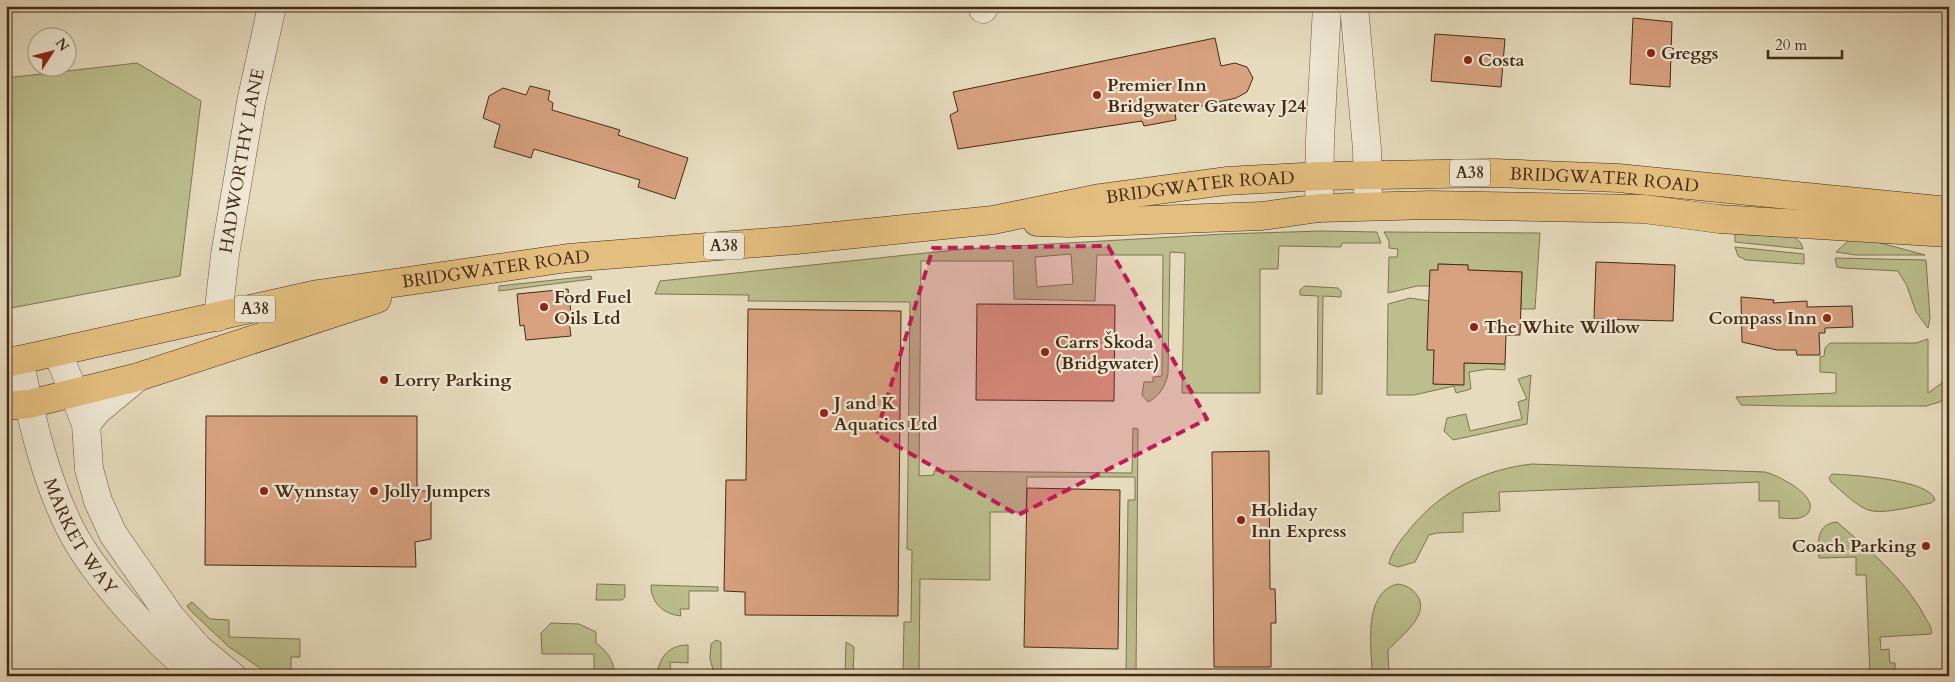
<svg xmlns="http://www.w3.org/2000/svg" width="1955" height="682" font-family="Cardo,serif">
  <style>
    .green { fill: #bcbe8d; stroke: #807452; fill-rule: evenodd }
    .building { fill: #d8a17f; stroke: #442a16 }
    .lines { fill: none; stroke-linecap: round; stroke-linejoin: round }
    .minor-casing { stroke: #6c5640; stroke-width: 29 }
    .major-casing { stroke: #442a16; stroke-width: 29 }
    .minor { stroke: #efe8d4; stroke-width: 28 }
    .major { stroke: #e3be7e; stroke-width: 28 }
    .marked { fill: #c2185b; fill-opacity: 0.2; stroke: #c2185b; stroke-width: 4; stroke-dasharray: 10 6; stroke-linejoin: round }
    .poi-dot { fill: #8f2418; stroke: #efe8d4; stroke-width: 2 }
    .labels { text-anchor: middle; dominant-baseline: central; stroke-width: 4.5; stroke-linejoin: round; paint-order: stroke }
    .shield { fill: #efe8d4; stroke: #77634f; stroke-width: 1 }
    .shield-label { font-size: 16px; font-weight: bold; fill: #442a16 }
    .poi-label { font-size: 18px; font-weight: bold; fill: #442a16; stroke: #efe8d4; text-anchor: start }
    .street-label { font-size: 18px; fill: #442a16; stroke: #efe8d4 }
  </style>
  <rect width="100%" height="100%" fill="#e6dbbd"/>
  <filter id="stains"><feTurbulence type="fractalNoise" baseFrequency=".004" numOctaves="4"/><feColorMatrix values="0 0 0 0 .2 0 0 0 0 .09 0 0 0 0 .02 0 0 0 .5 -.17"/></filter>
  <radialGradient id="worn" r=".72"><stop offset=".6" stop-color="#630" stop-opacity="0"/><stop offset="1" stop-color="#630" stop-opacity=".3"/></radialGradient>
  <g class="green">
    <path d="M 137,63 L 201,101 L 180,276 L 6,309 L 6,78 Z"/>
    <path d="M 1322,231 L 1377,232 L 1381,243 L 1342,243 L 1341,247 L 1279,246 L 1278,269 L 1260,269 L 1260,393 L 1182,393 L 1185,253 L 1170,252 L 1168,374 C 1165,386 1160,396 1148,402 L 1142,395 L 1144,382 L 1153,382 L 1153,377 L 1162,376 L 1163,255 L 1097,255 L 1095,301 L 1014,299 L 1013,261 L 921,261 L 919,476 L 934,475 L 934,471 L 1132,473 L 1133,428 L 1138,429 L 1136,676 L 1126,676 L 1128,500 L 1135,500 L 1135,477 L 1027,477 L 1026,512 L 990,512 L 990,580 L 920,579 L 919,676 L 903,676 L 904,622 L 911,622 L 912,550 L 907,549 L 910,302 L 748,301 L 749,295 L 655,294 L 660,281 L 964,249 L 1224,234 ZM 1071,254 L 1073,284 L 1037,287 L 1035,257 Z"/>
    <path d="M 1384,232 L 1540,233 L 1535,309 L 1521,309 L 1522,272 L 1468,270 L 1468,265 L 1439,264 L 1438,270 L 1430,286 L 1417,286 L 1388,293 L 1389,257 L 1397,257 L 1398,249 L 1389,248 L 1389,241 Z"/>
    <path d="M 1735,234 L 1794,237 L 1801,243 L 1803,249 L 1735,242 Z"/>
    <path d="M 1849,240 L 1877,242 L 1925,255 L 1856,255 L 1836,252 Z"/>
    <path d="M 1735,247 L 1804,254 L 1804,264 L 1746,260 L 1738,256 Z"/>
    <path d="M 1835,258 L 1926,260 L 1930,318 L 1928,328 L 1916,312 L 1907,286 L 1898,271 L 1843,268 L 1837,267 Z"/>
    <path d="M 591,276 L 592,279 L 499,291 L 499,286 Z"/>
    <path d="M 1305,286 L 1338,288 L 1341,291 L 1341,297 L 1323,296 L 1322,394 L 1317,394 L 1318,296 L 1300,295 L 1300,290 Z"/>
    <path d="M 1410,298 L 1429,301 L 1434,350 L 1434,384 L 1463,385 L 1464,363 L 1505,364 L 1505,370 L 1488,369 L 1469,372 L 1471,389 L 1456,393 L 1454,386 L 1414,395 L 1387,395 L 1388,304 Z"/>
    <path d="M 1928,339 L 1928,393 L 1949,378 L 1949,395 L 1940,402 L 1926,406 C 1864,406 1803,407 1741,405 L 1736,397 L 1836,393 L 1836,373 L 1820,372 L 1820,357 L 1824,356 L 1825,348 L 1830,343 L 1916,343 Z"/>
    <path d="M 1531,375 L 1527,424 L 1453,440 L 1444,431 L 1447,418 L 1466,414 L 1470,431 L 1522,419 L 1518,402 L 1527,399 L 1518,379 Z"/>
    <path d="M 1532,464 L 1765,472 C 1777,475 1814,493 1810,509 C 1809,513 1806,516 1802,517 C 1796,520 1786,518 1779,518 L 1779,501 L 1759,501 L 1759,482 L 1499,492 L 1500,511 L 1463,513 L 1463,532 L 1437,533 L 1429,535 L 1415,562 L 1398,567 L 1389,564 C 1390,555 1399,542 1405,535 C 1437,493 1480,470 1532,464 Z"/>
    <path d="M 1832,474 C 1850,475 1930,479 1935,500 L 1931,503 C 1915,506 1883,515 1868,510 C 1855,505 1842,491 1831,482 L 1829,478 Z"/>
    <path d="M 1837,522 C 1870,551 1904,578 1925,617 C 1928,623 1933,628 1931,634 L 1880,637 L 1881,650 L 1889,649 L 1890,663 L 1895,663 L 1895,675 L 1912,676 L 1870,676 L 1866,575 L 1856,575 L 1856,557 L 1819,558 C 1818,542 1816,524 1837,522 Z"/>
    <path d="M 597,584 L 625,585 L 625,597 L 622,600 L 596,600 Z"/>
    <path d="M 1397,584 C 1405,585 1412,588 1417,595 C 1431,615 1400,637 1388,650 L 1389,676 L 1372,676 C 1372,647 1362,594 1397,584 Z"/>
    <path d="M 651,585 L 718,587 L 718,591 L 689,591 L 689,609 L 680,609 L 681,616 C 663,614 651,603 651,585 Z"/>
    <path d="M 192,602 L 210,619 L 229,620 L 229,637 L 300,639 L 300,657 L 291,657 L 291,676 L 272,676 L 229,647 L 192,612 L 187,606 Z"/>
    <path d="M 551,623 L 579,624 L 596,632 L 596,643 C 608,652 614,661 615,676 L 608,676 L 607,672 L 594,672 L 594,654 L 542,654 L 541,633 Z"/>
    <path d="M 716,640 L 721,642 L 721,676 L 714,673 L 710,659 L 711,644 Z"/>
    <path d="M 846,642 L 854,647 L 853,676 L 845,676 Z"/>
    <path d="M 688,645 L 688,663 L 670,662 L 671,676 L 657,676 C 659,657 669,645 688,645 Z"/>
  </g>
  <g class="building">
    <path d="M 1633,18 L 1672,22 L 1670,87 L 1630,84 Z"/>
    <path d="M 1435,34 L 1505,39 L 1501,87 L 1431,81 Z"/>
    <path d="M 1215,38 L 1221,66 L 1235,63 L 1247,67 L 1253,78 L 1247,92 L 1236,98 L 1175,112 L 1176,120 L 1144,126 L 1142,121 L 958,149 L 950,115 L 958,111 L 953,92 Z"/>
    <path d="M 530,86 L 550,91 L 548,100 L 553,103 L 552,110 L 620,130 L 618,135 L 688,158 L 675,199 L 638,187 L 640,180 L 534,149 L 531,158 L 494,147 L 500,125 L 483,118 L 489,96 L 503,88 L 526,95 Z"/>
    <path d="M 1596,262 L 1675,265 L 1673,321 L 1594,319 Z"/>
    <path d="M 1438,264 L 1468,265 L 1468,270 L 1522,272 L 1520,335 L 1506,335 L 1505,364 L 1464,363 L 1464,385 L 1433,384 L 1434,350 L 1427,350 L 1428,320 L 1430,270 L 1438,270 Z"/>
    <path d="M 568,289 L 572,321 L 569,321 L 571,336 L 526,340 L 524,325 L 520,326 L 517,294 Z"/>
    <path d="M 1741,297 L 1774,300 L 1773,303 L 1807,301 L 1807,307 L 1852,306 L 1853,327 L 1825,328 L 1825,333 L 1819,333 L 1820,355 L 1797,355 L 1796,350 L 1777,350 L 1742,342 Z"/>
    <path d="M 977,304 L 1115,305 L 1114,401 L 976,400 Z"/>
    <path d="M 748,309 L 901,311 L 898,616 L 745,615 L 745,592 L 724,591 L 726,480 L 746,480 Z"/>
    <path d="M 206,416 L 417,416 L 417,490 L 431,492 L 431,539 L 415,542 L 416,567 L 205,565 Z"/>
    <path d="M 1269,451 L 1270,589 L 1275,589 L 1276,623 L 1271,623 L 1271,667 L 1214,667 L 1212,452 Z"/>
    <path d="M 1027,488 L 1120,490 L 1118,649 L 1024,647 Z"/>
  </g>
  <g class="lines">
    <defs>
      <g id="minor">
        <path d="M 1354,6 L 1367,149 L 1368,205"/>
        <path d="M 983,9 L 985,6"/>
        <path d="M 1319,208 L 1320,139 L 1327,6"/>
        <path id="s1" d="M 218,317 L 225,255 L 251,102 L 272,6"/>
        <path d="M 58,353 L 86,424 L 89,469 L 98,501 L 113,534 L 170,616 L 198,648 L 232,676"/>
        <path id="s2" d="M 19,360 C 31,416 44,476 70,528 C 86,560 110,588 133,614 C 154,637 174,658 200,676"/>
        <path d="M 86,424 L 98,410 L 138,377"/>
      </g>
      <g id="major">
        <path d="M 1037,222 L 1069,223 L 1262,216 L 1319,208 L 1431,205 L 1644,209 L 1719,219 L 1949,233"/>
        <path id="s3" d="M 6,363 L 318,294 L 568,258 L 796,240 L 993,220 L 1100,198 L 1226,181 L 1321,176 L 1495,173 L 1618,178 L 1949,211"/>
        <path d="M 6,406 L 29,404 L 138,377 L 377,299"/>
      </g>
    </defs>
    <use href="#minor" class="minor-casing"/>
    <use href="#major" class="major-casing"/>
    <use href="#minor" class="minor"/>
    <use href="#major" class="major"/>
  </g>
  <path class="marked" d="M 1108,246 L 1207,419 L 1018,515 L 876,434 L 933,248 Z"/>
  <g class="poi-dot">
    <circle cx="1651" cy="53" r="5"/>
    <circle cx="1468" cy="60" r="5"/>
    <circle cx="1097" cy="95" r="5"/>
    <circle cx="544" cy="307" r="5"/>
    <circle cx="1827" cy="318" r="5"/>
    <circle cx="1474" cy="327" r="5"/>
    <circle cx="1045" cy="352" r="5"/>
    <circle cx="384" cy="380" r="5"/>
    <circle cx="824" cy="413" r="5"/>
    <circle cx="264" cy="491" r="5"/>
    <circle cx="374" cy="491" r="5"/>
    <circle cx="1241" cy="520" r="5"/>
    <circle cx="1926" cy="546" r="5"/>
  </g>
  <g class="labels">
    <g class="shield">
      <rect x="1450" y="159.5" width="40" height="27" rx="4"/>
      <rect x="704" y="232.5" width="40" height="27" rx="4"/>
      <rect x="235" y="295.5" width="40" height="27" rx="4"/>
    </g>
    <g class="shield-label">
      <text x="1470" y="173">A38</text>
      <text x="724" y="246">A38</text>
      <text x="255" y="309">A38</text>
    </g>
    <g class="poi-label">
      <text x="1661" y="53">Greggs</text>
      <text x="1478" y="60">Costa</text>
      <text x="1107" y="85">Premier Inn<tspan x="1107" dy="21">Bridgwater Gateway J24</tspan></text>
      <text x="554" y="297">Ford Fuel<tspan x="554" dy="21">Oils Ltd</tspan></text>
      <text x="1817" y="318" text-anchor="end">Compass Inn</text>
      <text x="1484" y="327">The White Willow</text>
      <text x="1055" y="342">Carrs Škoda<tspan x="1055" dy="21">(Bridgwater)</tspan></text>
      <text x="394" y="380">Lorry Parking</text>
      <text x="834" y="403">J and K<tspan x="834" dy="21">Aquatics Ltd</tspan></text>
      <text x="274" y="491">Wynnstay</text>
      <text x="384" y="491">Jolly Jumpers</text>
      <text x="1251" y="510">Holiday<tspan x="1251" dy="21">Inn Express</tspan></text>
      <text x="1916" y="546" text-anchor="end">Coach Parking</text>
    </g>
    <g class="street-label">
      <text stroke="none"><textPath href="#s1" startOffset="158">HADWORTHY LANE</textPath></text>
      <text stroke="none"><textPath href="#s3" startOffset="1614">BRIDGWATER ROAD</textPath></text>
      <text stroke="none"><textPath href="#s3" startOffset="1209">BRIDGWATER ROAD</textPath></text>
      <text stroke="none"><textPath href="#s3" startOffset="499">BRIDGWATER ROAD</textPath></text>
      <text stroke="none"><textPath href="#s2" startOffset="188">MARKET WAY</textPath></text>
    </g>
  </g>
  <rect width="1955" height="682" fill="none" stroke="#e6dbbd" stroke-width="25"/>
  <rect x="8" y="8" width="1940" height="667" fill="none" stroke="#442a16" stroke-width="2.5"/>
  <rect x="12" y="12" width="1930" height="657" fill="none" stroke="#442a16"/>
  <g transform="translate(52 52) rotate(54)"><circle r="24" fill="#efe8d4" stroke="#ab9c88"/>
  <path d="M0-4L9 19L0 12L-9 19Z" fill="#8f2418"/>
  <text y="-8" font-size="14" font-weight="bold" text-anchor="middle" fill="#442a16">N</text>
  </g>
  <path d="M1768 50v8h74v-8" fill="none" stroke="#442a16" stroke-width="2.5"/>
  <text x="1775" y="50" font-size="15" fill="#442a16" stroke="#efe8d4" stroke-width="4" paint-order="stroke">20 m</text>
  <rect width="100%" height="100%" filter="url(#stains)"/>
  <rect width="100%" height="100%" fill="url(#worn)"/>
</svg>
